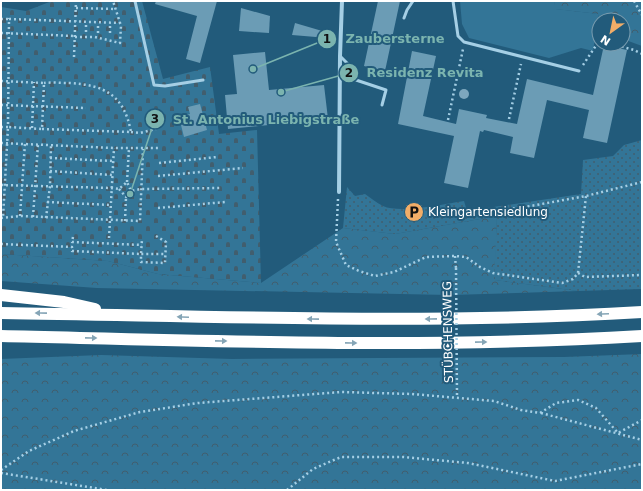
<svg xmlns="http://www.w3.org/2000/svg" width="643" height="491" font-family="'DejaVu Sans',sans-serif">
  <style>
    .green { fill: #337597 }
    .forest { fill: url(#forest-crowns) }
    .cemetery { fill: url(#cemetery-stones) }
    .garden { fill: url(#garden-dots) }
    .building { fill: #6b9cb5 }
    .lines { fill: none; stroke-linecap: round; stroke-linejoin: round }
    .path { stroke: #a5cfe5; stroke-width: 2.5; stroke-dasharray: 2 3; stroke-linecap: butt }
    .lane { stroke: #a5cfe5; stroke-width: 3 }
    .street { stroke: #a5cfe5; stroke-width: 4 }
    .highway { stroke: #fff; stroke-width: 12 }
    .path-bridge { stroke: #a5cfe5; stroke-width: 2.5; stroke-dasharray: 2 3; stroke-linecap: butt }
    .tree { fill: #7da7be }
    .oneway { fill: #85a5b6 }
    .labels { text-anchor: middle; dominant-baseline: central; stroke-width: 4; stroke-linejoin: round; paint-order: stroke }
    .poi-label { font-size: 12px; fill: #fff; stroke: #225b7b; text-anchor: start }
    .street-label { font-size: 12px; fill: #fff; stroke: #225b7b }
    .leader { fill: none; stroke: #7bb4af; stroke-width: 1.5 }
    .callout-dot { fill: #7bb4af; stroke: #225b7b; stroke-width: 1.5 }
    .mark-label { font-size: 12px; text-anchor: middle; font-weight: bold; fill: #111 }
    .callout-label { font-size: 13px; text-anchor: middle; font-weight: bold; fill: #7bb4af; stroke: #225b7b; stroke-width: 4; stroke-linejoin: round; paint-order: stroke }
  </style>
  <defs>
    <pattern id="forest-crowns" width="20" height="18" patternUnits="userSpaceOnUse"><rect width="20" height="18" fill="#337597"/><path d="M2 6a3 3 0 1 1 6 0M12 15a3 3 0 1 1 6 0" fill="none" stroke="#415e6e"/></pattern>
    <pattern id="cemetery-stones" width="16" height="16" patternUnits="userSpaceOnUse"><rect width="16" height="16" fill="#337597"/><path d="M2 7V4a2 2 0 0 1 4 0v3zM10 15v-3a2 2 0 0 1 4 0v3z" fill="#415e6e"/></pattern>
    <pattern id="garden-dots" width="8" height="8" patternUnits="userSpaceOnUse"><rect width="8" height="8" fill="#337597"/><path d="M2 2h.1M6 6h.1" fill="none" stroke="#415e6e" stroke-width="1.8" stroke-linecap="round"/></pattern>
  </defs>
  <rect width="100%" height="100%" fill="#225b7b"/>
  <path class="green" d="M 460,1 L 554,1 L 556,9 L 599,14 L 593,51 L 581,48 L 549,58 L 469,38 L 462,24 Z"/>
  <g class="forest">
    <path d="M 554,1 L 642,1 L 642,46 L 623,39 L 623,20 L 599,20 L 599,38 L 594,43 L 599,14 L 555,9 Z"/>
    <path d="M 497,216 L 495,280 L 578,291 L 450,295 L 97,288 L 1,281 L 1,254 L 108,261 L 158,274 L 261,283 L 343,228 L 395,234 Z"/>
    <path d="M 642,354 L 642,490 L 1,490 L 1,359 L 101,355 L 232,359 L 564,357 Z"/>
  </g>
  <path class="cemetery" d="M 52,1 L 142,1 L 163,79 L 210,67 L 219,134 L 257,130 L 261,283 L 158,274 L 108,261 L 1,254 L 1,7 L 26,11 Z"/>
  <path class="garden" d="M 642,140 L 642,289 L 578,291 L 494,280 L 497,216 L 395,234 L 343,228 L 347,187 L 355,196 L 365,194 C 371,198 377,203 383,206 C 400,214 444,204 464,201 L 467,211 L 581,194 L 583,160 L 613,156 L 624,145 Z"/>
  <g class="building">
    <path d="M 156,1 L 217,1 L 200,63 L 186,59 L 197,16 L 155,4 Z"/>
    <path d="M 378,1 L 400,1 L 385,71 L 364,66 Z"/>
    <path d="M 241,8 L 270,16 L 269,33 L 239,31 Z"/>
    <path d="M 295,23 L 329,33 L 328,38 L 292,35 Z"/>
    <path d="M 604,45 L 627,50 L 607,143 L 583,138 L 589,110 L 547,100 L 534,158 L 510,153 L 513,137 L 484,130 L 483,132 L 480,131 L 468,188 L 444,183 L 454,136 L 398,124 L 412,51 L 436,56 L 423,116 L 456,124 L 459,109 L 487,115 L 486,118 L 517,124 L 527,79 L 593,95 Z"/>
    <path d="M 265,52 L 269,90 L 324,85 L 328,119 L 228,129 L 225,95 L 237,94 L 233,55 Z"/>
    <path d="M 200,104 L 207,130 L 184,137 L 179,117 L 190,114 L 188,107 Z"/>
  </g>
  <g class="lines">
    <g class="path">
      <path d="M 634,1 L 642,15"/>
      <path d="M 76,8 L 116,9"/>
      <path d="M 1,19 L 9,19"/>
      <path d="M 86,32 L 86,22"/>
      <path d="M 1,33 L 75,36"/>
      <path d="M 98,33 L 98,23"/>
      <path d="M 110,33 L 110,23"/>
      <path d="M 75,37 L 95,37 L 120,43 L 121,26 L 113,1"/>
      <path d="M 612,44 L 634,50 L 642,54"/>
      <path d="M 74,57 L 76,1"/>
      <path d="M 583,65 L 599,41"/>
      <path d="M 1,81 L 44,83 L 42,129 L 8,127 L 3,218"/>
      <path d="M 1,105 L 86,108"/>
      <path d="M 509,119 L 521,64"/>
      <path d="M 448,120 L 463,49"/>
      <path d="M 1,127 L 8,127 L 9,19 L 120,23"/>
      <path d="M 32,128 L 34,82"/>
      <path d="M 42,129 L 131,132 C 124,95 105,85 69,83 C 61,83 52,82 44,83"/>
      <path d="M 131,132 L 140,133 L 156,129"/>
      <path d="M 1,143 L 114,148 L 158,148"/>
      <path d="M 50,158 L 113,161"/>
      <path d="M 159,163 L 217,157"/>
      <path d="M 50,171 L 112,175"/>
      <path d="M 158,176 L 243,168"/>
      <path d="M 127,182 L 129,148"/>
      <path d="M 1,185 L 111,188 L 119,189 L 127,182 L 131,191 L 141,189 L 221,188"/>
      <path d="M 119,189 L 126,197 L 131,191"/>
      <path d="M 338,199 L 336,242 L 346,265 L 359,271 L 375,276 L 394,272 L 426,257 L 455,256 L 466,257 L 480,267 L 493,273 L 562,283 L 573,279 L 578,273 L 586,196"/>
      <path d="M 47,202 L 111,205"/>
      <path d="M 158,208 L 225,202"/>
      <path d="M 468,214 L 525,207 L 586,196 L 642,182"/>
      <path d="M 20,216 L 25,143"/>
      <path d="M 33,217 L 38,144"/>
      <path d="M 1,218 L 20,216 L 140,221 L 143,149"/>
      <path d="M 46,218 L 50,186 L 51,144"/>
      <path d="M 125,221 L 126,197"/>
      <path d="M 156,236 L 166,242 L 165,263 L 141,262 L 141,254 L 165,254"/>
      <path d="M 73,237 L 72,242 L 142,245"/>
      <path d="M 109,238 L 114,148"/>
      <path d="M 1,244 L 72,247 L 72,251 L 141,254 L 142,239"/>
      <path d="M 455,256 L 456,268"/>
      <path d="M 578,273 L 585,277 L 642,275"/>
      <path d="M 541,413 L 642,440"/>
      <path d="M 1,470 L 29,451 L 74,431 L 140,412 L 198,403 L 341,392 L 412,394 L 494,401 L 521,410 L 540,413 L 556,403 L 578,400 L 596,408 L 618,433 L 642,420"/>
      <path d="M 1,473 L 107,490"/>
      <path d="M 287,490 L 313,469 L 341,457 L 403,457 L 468,463 L 555,481 L 642,464"/>
    </g>
    <g class="lane">
      <path d="M 135,1 L 154,85 L 165,86 L 203,80"/>
      <path d="M 453,1 L 458,36 L 464,42 L 579,71"/>
      <path d="M 404,18 L 407,10 L 413,1"/>
      <path d="M 340,56 L 348,64 L 356,80 L 386,90 L 382,105"/>
    </g>
    <path class="street" d="M 339,192 L 340,56 L 342,1"/>
    <g class="highway">
      <path d="M 1,295 L 64,302 L 95,309"/>
      <path d="M 1,313 C 215,316 428,325 642,312"/>
      <path d="M 1,336 C 214,341 429,349 642,336"/>
    </g>
    <path class="path-bridge" d="M 456,268 L 457,395"/>
  </g>
  <circle class="tree" cx="464" cy="94" r="5"/>
  <defs><path id="oneway-solid" d="M-6-.8H1V-3.2L6.5 0L1 3.2V.8H-6Z"/></defs>
  <g class="oneway">
    <use href="#oneway-solid" transform="translate(41 313) rotate(-179)"/>
    <use href="#oneway-solid" transform="translate(603 314) rotate(177)"/>
    <use href="#oneway-solid" transform="translate(183 317) rotate(-178)"/>
    <use href="#oneway-solid" transform="translate(313 319) rotate(-179)"/>
    <use href="#oneway-solid" transform="translate(431 319) rotate(179)"/>
    <use href="#oneway-solid" transform="translate(91 338) rotate(1)"/>
    <use href="#oneway-solid" transform="translate(221 341) rotate(1)"/>
    <use href="#oneway-solid" transform="translate(481 342) rotate(-1)"/>
    <use href="#oneway-solid" transform="translate(351 343) rotate(1)"/>
  </g>
  <defs>
    <symbol id="parking-disc" viewBox="-11 -11 22 22"><circle r="9.5" fill="#f1ad68" stroke="#225b7b"/><path d="M-3.5-5.5H1a3.5 3.5 0 0 1 0 7H-1V5.5H-3.5ZM-1-3.4V-.6H.8a1.4 1.4 0 0 0 0-2.8Z" fill="#111"/></symbol>
  </defs>
  <g fill-rule="evenodd">
    <use href="#parking-disc" x="403" y="201" width="22" height="22"/>
  </g>
  <g class="labels">
    <g class="poi-label">
      <text x="428" y="212">Kleingartensiedlung</text>
    </g>
    <g class="street-label">
      <text transform="translate(448 332) rotate(-91)">STÜBCHENSWEG</text>
    </g>
  </g>
  <path class="leader" d="M253 69L327 39M281 92L349 73M130 194L155 119"/>
  <g class="callout-dot">
    <circle cx="253" cy="69" r="4"/>
    <circle cx="281" cy="92" r="4"/>
    <circle cx="130" cy="194" r="4"/>
    <circle cx="327" cy="39" r="10"/>
    <circle cx="349" cy="73" r="10"/>
    <circle cx="155" cy="119" r="10"/>
  </g>
  <g class="mark-label">
    <text x="327" y="43">1</text>
    <text x="349" y="77">2</text>
    <text x="155" y="123">3</text>
  </g>
  <g class="callout-label">
    <text x="395" y="43">Zaubersterne</text>
    <text x="425" y="77">Residenz Revita</text>
    <text x="266" y="124">St. Antonius Liebigstraße</text>
  </g>
  <rect width="643" height="491" fill="none" stroke="#ffffff" stroke-width="4"/>
  <g transform="translate(611 32) rotate(213)"><circle r="19" fill="#225b7b" stroke="#7a9db0"/>
  <path d="M0-3L7 15L0 10L-7 15Z" fill="#f1ad68"/>
  <text y="-6" font-size="11" font-weight="bold" text-anchor="middle" fill="#ffffff">N</text>
  </g>
</svg>
